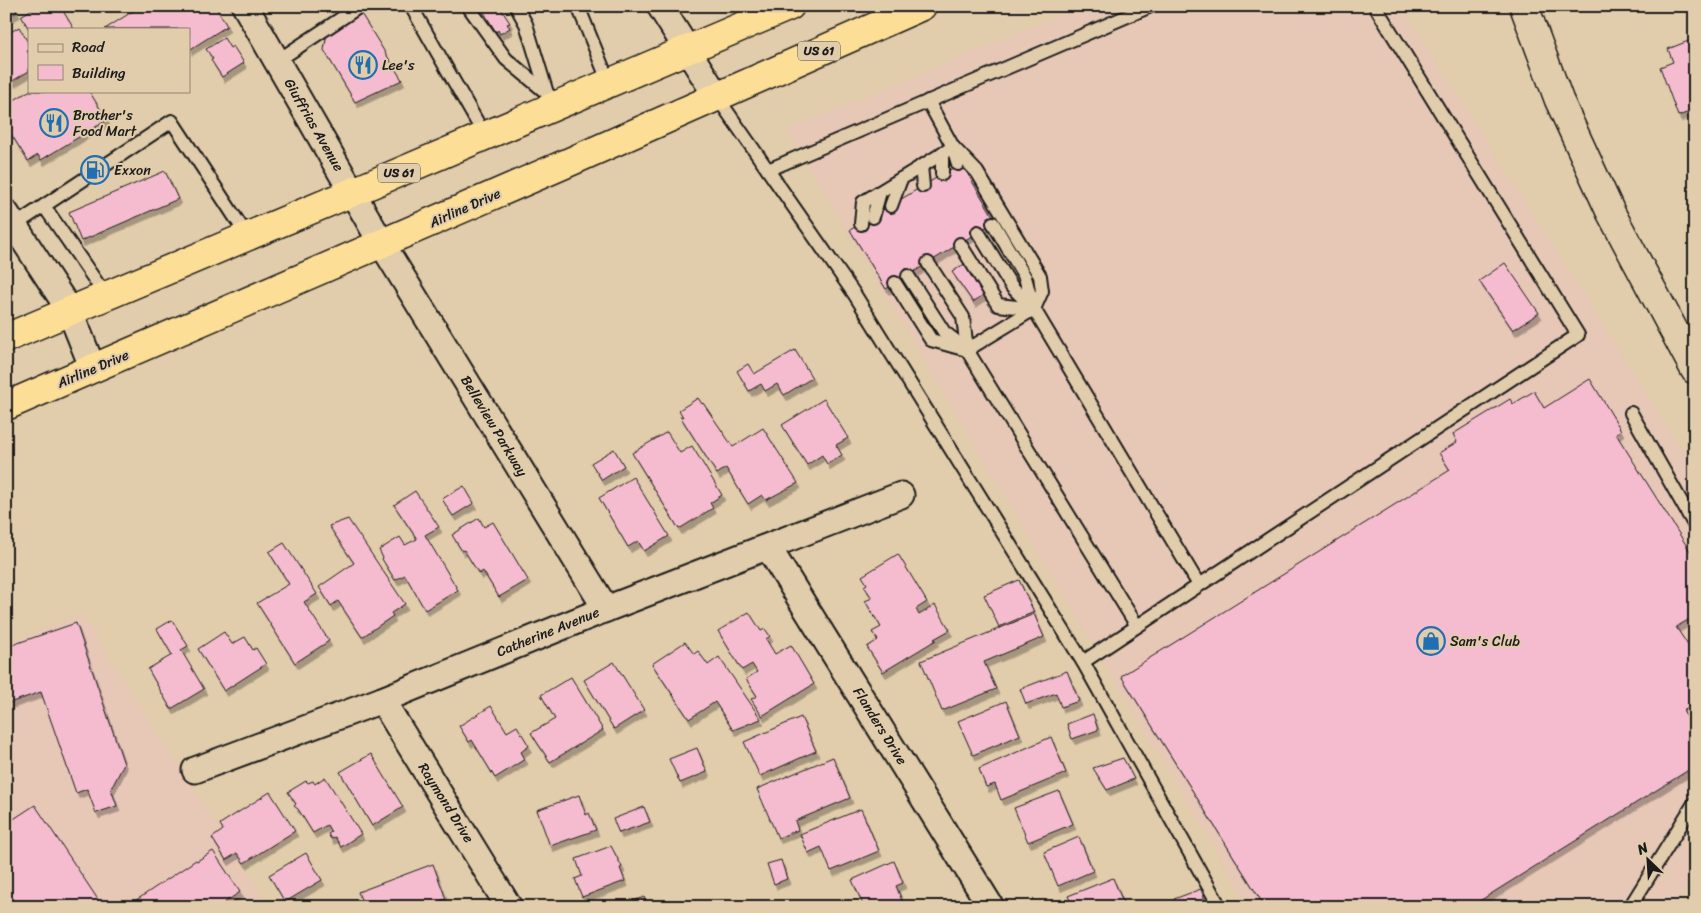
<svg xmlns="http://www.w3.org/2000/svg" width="1701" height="913" font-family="Sriracha,sans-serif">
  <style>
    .built { fill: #e7c7b6 }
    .building { fill: #f5bcd0; stroke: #1c1c1c; filter: url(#shadow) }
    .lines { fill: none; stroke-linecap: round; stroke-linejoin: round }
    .lane-casing { stroke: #1c1c1c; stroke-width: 16 }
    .street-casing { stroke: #1c1c1c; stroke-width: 29 }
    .secondary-casing { stroke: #1c1c1c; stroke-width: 31 }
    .highway-casing { stroke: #1c1c1c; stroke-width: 31 }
    .lane { stroke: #e1ccab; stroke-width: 12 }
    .street { stroke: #e1ccab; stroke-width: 25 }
    .secondary { stroke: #e1ccab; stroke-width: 28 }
    .highway { stroke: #fcde96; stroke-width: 28 }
    .labels { text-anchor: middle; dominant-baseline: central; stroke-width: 4; stroke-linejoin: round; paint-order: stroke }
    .shield { fill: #e1ccab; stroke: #575147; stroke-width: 1 }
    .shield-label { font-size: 12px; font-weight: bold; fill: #1c1c1c }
    .poi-label { font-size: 14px; fill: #1c1c1c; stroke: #e1ccab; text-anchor: start }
    .street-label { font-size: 14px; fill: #1c1c1c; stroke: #e1ccab }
  </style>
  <defs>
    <filter id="shadow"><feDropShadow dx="3" dy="5.5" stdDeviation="0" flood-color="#0004"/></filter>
  </defs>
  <rect width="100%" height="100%" fill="#e1ccab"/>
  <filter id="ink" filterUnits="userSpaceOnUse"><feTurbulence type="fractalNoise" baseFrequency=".02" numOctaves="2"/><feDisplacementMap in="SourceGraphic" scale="10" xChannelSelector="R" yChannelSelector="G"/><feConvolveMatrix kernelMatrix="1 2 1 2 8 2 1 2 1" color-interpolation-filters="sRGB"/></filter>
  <g filter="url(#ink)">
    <g class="built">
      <path d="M 1083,6 L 1401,6 L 1695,470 L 1695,879 L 1671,907 L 1250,907 L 787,130 Z"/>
      <path d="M 81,614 L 270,907 L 6,907 L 6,644 Z"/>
    </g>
    <g class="building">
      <path d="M 6,6 L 14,6 L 17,12 L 6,18 Z"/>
      <path d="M 37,6 L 60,6 L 74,29 L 29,29 L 21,16 Z"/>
      <path d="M 141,6 L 203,6 L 204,8 L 206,6 L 215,6 L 227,26 L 189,50 L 189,29 L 105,29 Z"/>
      <path d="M 480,6 L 499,6 L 510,23 L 507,24 L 510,28 L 500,34 L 498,30 L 496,32 Z"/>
      <path d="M 360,12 L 402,80 L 355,102 L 324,50 L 327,33 Z"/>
      <path d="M 19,27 L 29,44 L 29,50 L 27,51 L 29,54 L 29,71 L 6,85 L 6,35 Z"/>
      <path d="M 224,38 L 230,48 L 233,46 L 244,63 L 222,77 L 211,60 L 213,59 L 206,49 Z"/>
      <path d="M 1691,40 L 1695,51 L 1695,110 L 1678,116 L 1660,67 L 1673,62 L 1668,49 Z"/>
      <path d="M 29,91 L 89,91 L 107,120 L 41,160 L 38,155 L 28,161 L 6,126 L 6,105 Z"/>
      <path d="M 961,163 L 996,221 L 886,289 L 850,230 Z"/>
      <path d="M 165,171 L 178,199 L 81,241 L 69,212 Z"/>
      <path d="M 966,263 L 986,293 L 973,302 L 952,272 Z"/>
      <path d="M 1505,263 L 1539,313 L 1513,330 L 1479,281 Z"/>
      <path d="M 795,350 L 812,378 L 784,395 L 777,384 L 765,391 L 761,384 L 749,391 L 737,371 L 748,364 L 754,374 Z"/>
      <path d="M 1590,379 L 1621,430 L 1616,434 L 1695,559 L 1695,616 L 1676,627 L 1695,656 L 1695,704 L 1683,711 L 1695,730 L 1695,766 L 1470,907 L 1265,907 L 1121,676 L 1450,470 L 1439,453 L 1457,442 L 1453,434 L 1510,399 L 1513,404 L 1534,391 L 1544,408 Z"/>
      <path d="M 698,398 L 702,404 L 703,403 L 733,447 L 763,428 L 798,483 L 766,500 L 762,495 L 748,504 L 726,468 L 717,474 L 680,416 L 683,417 L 679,410 Z"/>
      <path d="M 824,399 L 848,438 L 836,445 L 842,455 L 827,464 L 822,455 L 807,465 L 782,425 Z"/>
      <path d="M 667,432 L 680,453 L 692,446 L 722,495 L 710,503 L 713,508 L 679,529 L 632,453 Z"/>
      <path d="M 614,449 L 624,466 L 602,480 L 591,463 Z"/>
      <path d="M 633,477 L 669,536 L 644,551 L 638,541 L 628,547 L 599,498 Z"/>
      <path d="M 464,486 L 474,503 L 453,516 L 442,499 Z"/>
      <path d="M 415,491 L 439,527 L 425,535 L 458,590 L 425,610 L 405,575 L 395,580 L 382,559 L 383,558 L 379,550 L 400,537 L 405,545 L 417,539 L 394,505 Z"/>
      <path d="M 479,518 L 484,527 L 493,522 L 528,580 L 499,597 L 483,571 L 479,574 L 464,550 L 462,551 L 452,535 Z"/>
      <path d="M 348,519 L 405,604 L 391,613 L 393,616 L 362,637 L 338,601 L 331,606 L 319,587 L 354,563 L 329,526 Z"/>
      <path d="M 284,543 L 317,594 L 304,602 L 329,641 L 295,663 L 257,603 L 289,584 L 269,552 Z"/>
      <path d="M 898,554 L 927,602 L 916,609 L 919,615 L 935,605 L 950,630 L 934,639 L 936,640 L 883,672 L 867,647 L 878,640 L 872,632 L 881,627 L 865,601 L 872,598 L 864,586 L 867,584 L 862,576 Z"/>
      <path d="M 1019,580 L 1034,612 L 999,627 L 984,595 Z"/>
      <path d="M 749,612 L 761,631 L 765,629 L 770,636 L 766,639 L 775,654 L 791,645 L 814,684 L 762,716 L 751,699 L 757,696 L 746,679 L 757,672 L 752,664 L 742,670 L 718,631 Z"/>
      <path d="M 1034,614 L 1044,637 L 984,662 L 996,689 L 942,711 L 921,661 Z"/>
      <path d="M 172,620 L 188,646 L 181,650 L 204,689 L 171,709 L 148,669 L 172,655 L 157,629 Z"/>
      <path d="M 76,623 L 124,764 L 111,789 L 117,806 L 96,813 L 87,789 L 76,793 L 41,692 L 6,704 L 6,647 Z"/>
      <path d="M 224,632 L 232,644 L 245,637 L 253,650 L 256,648 L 266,664 L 224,691 L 198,649 Z"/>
      <path d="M 685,642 L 694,654 L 698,651 L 708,665 L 719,657 L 761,719 L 733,730 L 715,702 L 689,719 L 652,664 Z"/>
      <path d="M 614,662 L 644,710 L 614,729 L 584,680 Z"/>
      <path d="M 1067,671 L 1079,701 L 1061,707 L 1056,693 L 1026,704 L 1020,689 Z"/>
      <path d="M 571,677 L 603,730 L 550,762 L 531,733 L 555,719 L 541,695 Z"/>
      <path d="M 1006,701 L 1020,735 L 973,755 L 958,721 Z"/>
      <path d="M 491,706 L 507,732 L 517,726 L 529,746 L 521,752 L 525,759 L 495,778 L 472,740 L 469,742 L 459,726 Z"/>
      <path d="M 1093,714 L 1098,730 L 1072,739 L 1067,724 Z"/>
      <path d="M 801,717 L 816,751 L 760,776 L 744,742 Z"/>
      <path d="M 1051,737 L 1066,773 L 1001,800 L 995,784 L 986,787 L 979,769 Z"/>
      <path d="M 697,748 L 707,772 L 680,783 L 669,759 Z"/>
      <path d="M 371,754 L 403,807 L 372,826 L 340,772 Z"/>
      <path d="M 833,757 L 850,798 L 795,821 L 798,830 L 778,838 L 757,789 Z"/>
      <path d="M 1123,758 L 1134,779 L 1107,790 L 1093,768 Z"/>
      <path d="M 325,777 L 361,834 L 341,847 L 335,837 L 331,839 L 328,834 L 331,832 L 327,825 L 313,833 L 298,809 L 294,806 L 296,804 L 288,792 L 306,781 L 308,783 L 313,781 L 315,784 Z"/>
      <path d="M 1059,791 L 1073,824 L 1028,842 L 1014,808 Z"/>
      <path d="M 270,792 L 295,831 L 244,863 L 237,853 L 226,860 L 212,838 L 223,830 L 220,824 Z"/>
      <path d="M 579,795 L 586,815 L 589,813 L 596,830 L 550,846 L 537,810 Z"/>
      <path d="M 35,805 L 103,907 L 6,907 L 6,824 Z"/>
      <path d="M 644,807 L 650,822 L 619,833 L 613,819 Z"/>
      <path d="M 861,809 L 879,851 L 831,871 L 821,847 L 808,853 L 800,834 Z"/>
      <path d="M 1079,837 L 1093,871 L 1058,886 L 1044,852 Z"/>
      <path d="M 611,846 L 622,867 L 620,868 L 625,881 L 582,897 L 575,879 L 582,876 L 576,859 Z"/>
      <path d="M 213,851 L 240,892 L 224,903 L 226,907 L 126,907 L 196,860 L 197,861 Z"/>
      <path d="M 306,853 L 322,880 L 285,902 L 269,875 Z"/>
      <path d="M 781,860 L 787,879 L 774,884 L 767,864 Z"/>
      <path d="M 894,861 L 903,883 L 896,886 L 903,903 L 896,907 L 864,907 L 852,880 Z"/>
      <path d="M 433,864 L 446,899 L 440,901 L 441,903 L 431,907 L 364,907 L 358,892 Z"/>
      <path d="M 1113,878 L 1125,907 L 1073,907 L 1068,896 Z"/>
      <path d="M 1201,889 L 1207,907 L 1177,907 L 1174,899 Z"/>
      <path d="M 644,897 L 648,907 L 618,907 Z"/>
    </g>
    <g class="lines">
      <defs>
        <g id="lane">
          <path d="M 411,6 L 485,136"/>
          <path d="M 468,6 L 506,59 L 560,104"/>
          <path d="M 516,6 L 526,24 L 547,93"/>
          <path d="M 578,6 L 609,83"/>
          <path d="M 277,61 L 360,6"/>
          <path d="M 717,97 L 855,295 L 1083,662 L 1578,335 L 1375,6"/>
          <path d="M 928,101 L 953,147 L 977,172 L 1040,276 L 1042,291 L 1034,309 L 967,350 L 1137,626"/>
          <path d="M 942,153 L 942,174"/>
          <path d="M 921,166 L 923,186"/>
          <path d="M 768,170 L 1151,6"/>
          <path d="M 44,206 L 106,296"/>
          <path d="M 891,206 L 901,179"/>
          <path d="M 873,217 L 880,192"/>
          <path d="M 993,223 L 1025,277 L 1033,307"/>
          <path d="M 861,224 L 863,202 L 953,147 L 958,164"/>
          <path d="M 15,225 L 172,121 L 248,237"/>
          <path d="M 978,232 L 1012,287 L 1034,309 L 1199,585"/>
          <path d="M 960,244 L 998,305 L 1034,309"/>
          <path d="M 928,263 L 963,317 L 967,350"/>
          <path d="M 908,276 L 944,332 L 961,345"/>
          <path d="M 895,283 L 931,340 L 967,350"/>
          <path d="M 1631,413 L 1695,526"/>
          <path d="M 1083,662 L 1220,907"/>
          <path d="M 1630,907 L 1695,802"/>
        </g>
        <g id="street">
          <path d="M 245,6 L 382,244 L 606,609"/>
          <path d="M 660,6 L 717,97"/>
          <path d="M 6,213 L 70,311 L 93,369"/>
          <path d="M 768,547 L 991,907"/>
          <path d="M 382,700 L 509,907"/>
          <path d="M 195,770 L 382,700 L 606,609 L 901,495"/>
        </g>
        <path id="secondary" d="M 1524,6 L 1559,100 L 1611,213 L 1695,370"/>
        <g id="highway">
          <path d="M 6,338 L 353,192 L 790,6"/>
          <path d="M 6,406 L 565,164 L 922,6"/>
        </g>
      </defs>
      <use href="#lane" class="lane-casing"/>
      <use href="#street" class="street-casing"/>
      <use href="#secondary" class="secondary-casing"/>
      <use href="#highway" class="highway-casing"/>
      <use href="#lane" class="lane"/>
      <use href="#street" class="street"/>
      <use href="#secondary" class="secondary"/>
      <use href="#highway" class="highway"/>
    </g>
  </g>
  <defs>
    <symbol id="restaurant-ring" viewBox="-11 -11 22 22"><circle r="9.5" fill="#e1ccab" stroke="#1f6fb2" stroke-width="1.5"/><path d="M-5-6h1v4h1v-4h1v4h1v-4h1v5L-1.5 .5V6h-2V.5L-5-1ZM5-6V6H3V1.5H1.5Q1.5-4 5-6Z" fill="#1f6fb2"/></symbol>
    <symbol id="fuel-ring" viewBox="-11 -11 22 22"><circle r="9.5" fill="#e1ccab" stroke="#1f6fb2" stroke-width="1.5"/><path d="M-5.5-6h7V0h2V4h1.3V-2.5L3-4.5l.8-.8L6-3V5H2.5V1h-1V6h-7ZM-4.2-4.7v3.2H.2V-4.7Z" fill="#1f6fb2"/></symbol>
    <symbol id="shop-ring" viewBox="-11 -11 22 22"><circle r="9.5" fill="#e1ccab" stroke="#1f6fb2" stroke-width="1.5"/><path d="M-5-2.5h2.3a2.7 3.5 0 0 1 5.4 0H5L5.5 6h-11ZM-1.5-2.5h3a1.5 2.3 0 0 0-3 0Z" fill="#1f6fb2"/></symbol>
  </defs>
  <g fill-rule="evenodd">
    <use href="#restaurant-ring" x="347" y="49" width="32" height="32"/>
    <use href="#restaurant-ring" x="38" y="107" width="32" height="32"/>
    <use href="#fuel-ring" x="79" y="154" width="32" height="32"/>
    <use href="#shop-ring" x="1415" y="625" width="32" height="32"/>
  </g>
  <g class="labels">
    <g class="shield">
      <rect x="798" y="41.5" width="42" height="19" rx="4"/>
      <rect x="378" y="163.5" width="42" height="19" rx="4"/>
    </g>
    <g class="shield-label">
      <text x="819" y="51">US 61</text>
      <text x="399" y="173">US 61</text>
    </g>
    <g class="poi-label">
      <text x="382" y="65">Lee's</text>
      <text x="73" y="115">Brother's<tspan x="73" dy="16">Food Mart</tspan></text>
      <text x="114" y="170">Exxon</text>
      <text x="1450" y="641">Sam's Club</text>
    </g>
    <g class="street-label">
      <text transform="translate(314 125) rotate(60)">Giuffrias Avenue</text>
      <text transform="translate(465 208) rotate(-24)">Airline Drive</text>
      <text transform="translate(93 369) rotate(-23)">Airline Drive</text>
      <text transform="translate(494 426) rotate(59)">Belleview Parkway</text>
      <text transform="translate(548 632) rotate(-22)">Catherine Avenue</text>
      <text transform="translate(880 726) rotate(58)">Flanders Drive</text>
      <text transform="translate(446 803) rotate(58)">Raymond Drive</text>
    </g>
  </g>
  <rect width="1701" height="913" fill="none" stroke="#e1ccab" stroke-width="25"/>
  <rect x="12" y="12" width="1676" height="888" fill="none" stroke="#1c1c1c" stroke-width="2" filter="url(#ink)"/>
  <rect x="28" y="28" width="162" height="65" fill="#e1ccab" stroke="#928672"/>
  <rect x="38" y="44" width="25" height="8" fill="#e1ccab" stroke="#928672"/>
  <text x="72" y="52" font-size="15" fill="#1c1c1c">Road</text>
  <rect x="38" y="65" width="25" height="15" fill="#f5bcd0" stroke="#928672"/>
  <text x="72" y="78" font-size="15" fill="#1c1c1c">Building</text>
  <g transform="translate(1648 860) rotate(335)" stroke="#e1ccab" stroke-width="4" paint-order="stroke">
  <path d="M0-4L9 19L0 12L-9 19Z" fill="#1c1c1c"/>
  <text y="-8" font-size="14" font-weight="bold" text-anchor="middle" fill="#1c1c1c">N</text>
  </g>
</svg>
